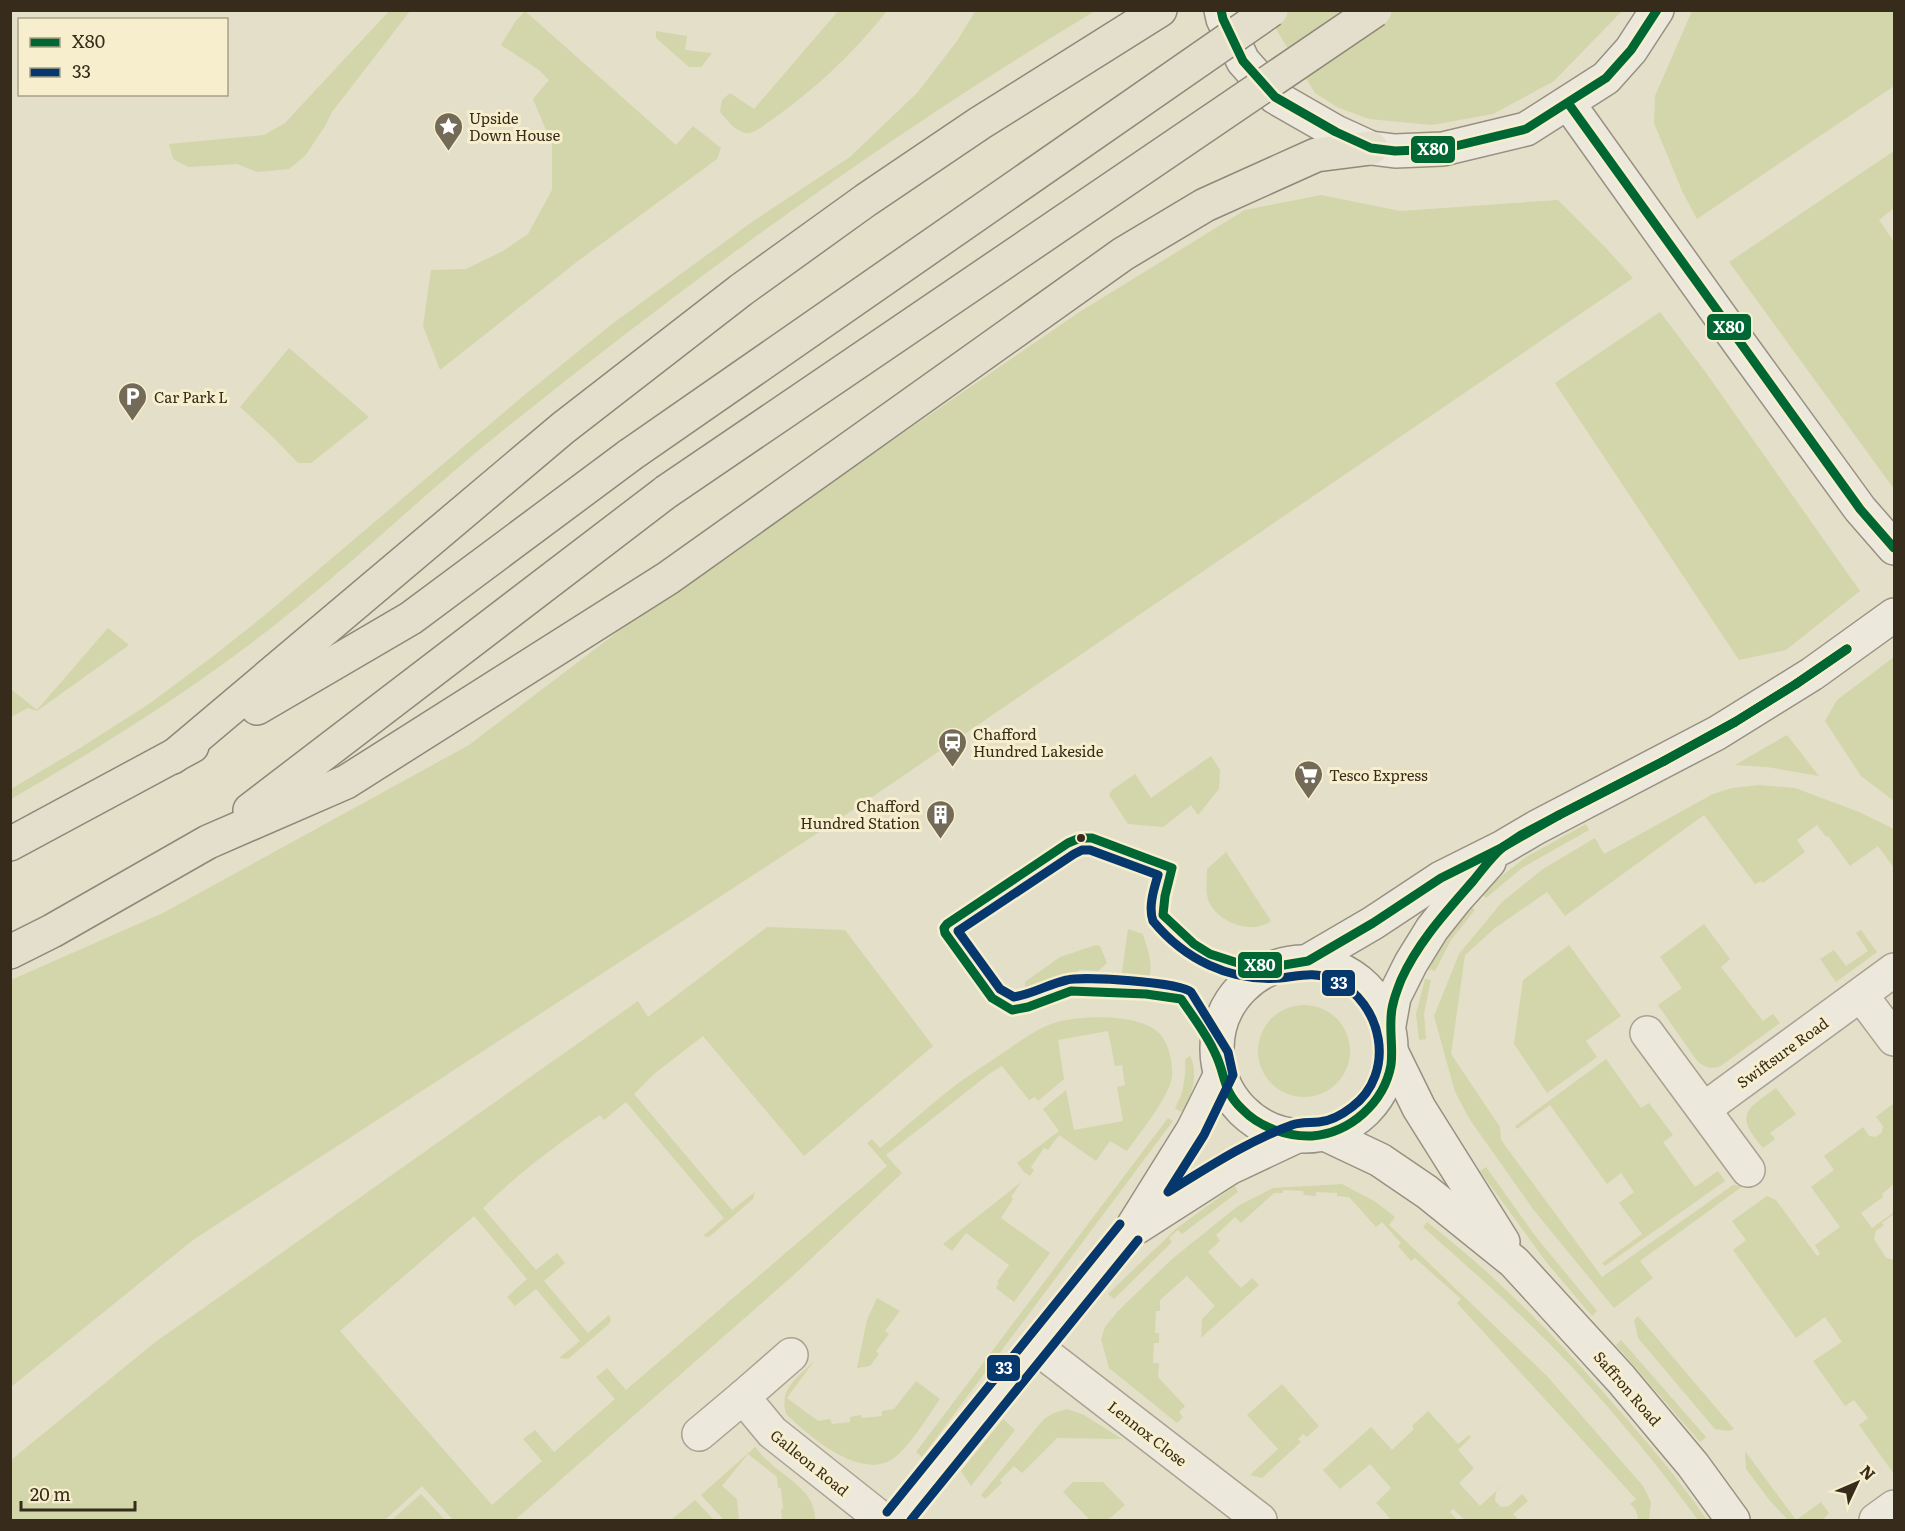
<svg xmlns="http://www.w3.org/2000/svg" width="1905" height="1531" font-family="Literata,serif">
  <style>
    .green { fill: #d2d6aa }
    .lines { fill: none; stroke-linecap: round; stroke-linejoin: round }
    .street-casing { stroke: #a9a293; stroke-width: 36 }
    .secondary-casing { stroke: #989182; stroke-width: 36 }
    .primary-casing { stroke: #8e8879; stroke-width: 36 }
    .street { stroke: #ece8db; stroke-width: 33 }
    .secondary { stroke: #ece8db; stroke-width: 33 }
    .primary { stroke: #e4decc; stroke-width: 33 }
    .primary-bridge-casing { stroke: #8e8879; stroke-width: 36; stroke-linecap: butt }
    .primary-bridge { stroke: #e4decc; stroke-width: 33 }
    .bus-1-casing { stroke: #f7eecd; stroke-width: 14 }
    .bus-2-casing { stroke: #f7eecd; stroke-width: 14 }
    .bus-1 { stroke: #063; stroke-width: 9 }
    .bus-2 { stroke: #06376d; stroke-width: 9 }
    .bus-dot { fill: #372b1b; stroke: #f7eecd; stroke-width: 2 }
    .labels { text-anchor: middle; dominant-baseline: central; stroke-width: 6; stroke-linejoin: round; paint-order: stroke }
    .poi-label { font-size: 15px; fill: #372b1b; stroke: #f7eecd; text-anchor: start }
    .street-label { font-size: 15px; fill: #372b1b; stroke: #f7eecd }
    .line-badge { stroke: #f7eecd; stroke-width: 2 }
    .badge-label { font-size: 16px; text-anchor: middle; font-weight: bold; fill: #fff }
  </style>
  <rect width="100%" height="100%" fill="#e4dfc9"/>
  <g class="green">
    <path d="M 390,10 L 410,11 L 332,112 L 325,126 L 305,156 L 289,169 L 257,172 L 237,164 L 188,167 L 173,159 L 169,144 L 264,135 L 285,123 Z"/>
    <path d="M 839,10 L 887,11 C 855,51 819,86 777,116 C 769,121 759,131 749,133 C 737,134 727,120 720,112 L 722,100 L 730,93 L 754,109 Z"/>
    <path d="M 976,10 L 1095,11 C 1044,42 992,74 941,108 C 789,208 643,318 501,432 C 431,488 366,551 296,608 C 208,680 110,742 11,799 L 11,789 L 80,748 L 149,704 L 212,657 L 265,615 L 522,397 L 612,324 L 752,222 L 850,157 L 918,92 L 957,41 Z"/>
    <path d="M 525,11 L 676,145 L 693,126 L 721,148 L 717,159 L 578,261 L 440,370 L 423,326 L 431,270 L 466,269 L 503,251 L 528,234 L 552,190 L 552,144 L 533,99 L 549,80 L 539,70 L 501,45 L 515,22 Z"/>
    <path d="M 1265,11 L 1622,11 L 1554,81 L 1493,114 L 1432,125 L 1369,119 L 1337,107 L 1315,93 Z"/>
    <path d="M 1692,11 L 1894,11 L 1894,86 L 1697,219 L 1683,193 L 1654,123 L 1655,96 Z"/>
    <path d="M 656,31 L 687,36 L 685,50 L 712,53 L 701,67 L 689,67 L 656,38 Z"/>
    <path d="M 1894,151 L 1894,208 L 1879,220 L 1894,242 L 1894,489 L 1729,262 Z"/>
    <path d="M 1321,195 L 1400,211 L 1558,200 L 1605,247 L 1633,278 L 853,810 L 193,1240 L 11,1387 L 11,980 L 163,913 L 469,745 L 657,602 L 1081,311 L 1245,210 Z"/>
    <path d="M 1660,312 L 1704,370 L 1860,591 L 1786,650 L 1739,660 L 1555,383 Z"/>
    <path d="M 289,348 L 369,417 L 311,463 L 298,463 L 273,437 L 240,407 Z"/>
    <path d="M 108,628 L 129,645 L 37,711 L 28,708 L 11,717 L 11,689 L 37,710 Z"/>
    <path d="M 1894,657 L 1894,801 L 1861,776 L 1825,721 L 1837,700 Z"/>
    <path d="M 1787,735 L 1819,776 L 1767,767 L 1735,765 Z"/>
    <path d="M 1211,756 L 1220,770 L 1219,789 L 1198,815 L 1191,805 L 1163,827 L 1128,824 L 1109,795 L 1112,790 L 1135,774 L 1151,798 Z"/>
    <path d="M 1759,785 L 1795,788 L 1859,812 L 1894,829 L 1894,868 L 1878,846 L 1850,866 L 1828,836 L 1826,837 L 1817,825 L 1797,840 L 1805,852 L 1763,883 L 1761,881 L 1755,884 L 1704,815 L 1565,916 L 1547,892 L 1495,928 L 1465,955 L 1451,1054 L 1500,1127 L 1501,1140 L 1602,1277 L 1733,1185 L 1743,1186 L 1640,1261 L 1653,1278 L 1614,1308 L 1533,1209 L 1470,1120 L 1455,1092 L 1434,1016 L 1459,954 L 1502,902 L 1543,869 L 1595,838 L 1604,854 L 1713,794 L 1732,788 Z"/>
    <path d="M 1586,824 L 1589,830 L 1522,868 L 1486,898 L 1480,893 L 1526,857 Z"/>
    <path d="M 1226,852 L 1271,921 C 1252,935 1219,923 1209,902 C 1205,893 1207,879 1207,869 Z"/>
    <path d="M 1469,906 L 1475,910 L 1451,940 L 1435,971 L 1429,969 L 1440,945 Z"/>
    <path d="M 1704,924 L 1730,959 L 1721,967 L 1763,1021 L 1773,1014 L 1780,1023 L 1722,1065 C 1714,1070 1706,1068 1698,1062 L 1658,1005 L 1682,988 L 1660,957 Z"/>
    <path d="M 767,927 L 845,930 L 933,1046 L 804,1156 L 703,1036 L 654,1074 L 634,1094 L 732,1210 L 755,1192 L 753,1199 L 709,1237 L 703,1236 L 724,1218 L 626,1102 L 604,1120 L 600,1115 C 560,1142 517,1174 483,1208 L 536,1270 L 557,1253 L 565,1263 L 544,1281 L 588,1333 L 609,1315 L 611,1320 L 609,1324 L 568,1359 L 559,1358 L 580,1341 L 536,1289 L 515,1306 L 507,1297 L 527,1279 L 474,1216 L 340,1331 L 492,1505 L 542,1461 L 523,1439 L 535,1430 L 554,1452 L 615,1399 L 596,1377 L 607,1368 L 626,1390 L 887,1166 L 867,1143 L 872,1139 L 880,1148 C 906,1127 931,1104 957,1084 C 972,1073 988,1063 1003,1053 C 1019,1042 1036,1029 1054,1023 C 1080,1015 1140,1013 1160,1034 C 1169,1045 1173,1063 1172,1077 C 1169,1097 1139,1134 1127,1151 L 1110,1141 L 1096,1161 L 1059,1135 L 1048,1150 L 1044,1148 L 1031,1167 L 1034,1170 L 1030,1176 L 1024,1172 L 1017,1163 L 1059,1131 L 1043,1109 L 1066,1090 L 1074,1130 L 1123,1121 L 1117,1087 L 1125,1085 L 1122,1065 L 1115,1066 L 1108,1031 L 1058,1040 L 1064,1079 L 1038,1101 L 1035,1097 L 1029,1100 L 1002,1066 L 989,1074 L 886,1155 L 902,1173 L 798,1271 L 515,1520 L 453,1520 L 422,1486 L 385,1520 L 11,1520 L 11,1460 L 154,1343 L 638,1001 L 648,1017 Z"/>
    <path d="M 1128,929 L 1143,934 C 1147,949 1157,971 1145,983 L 1121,980 Z"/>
    <path d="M 1861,930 L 1877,952 L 1836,982 L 1820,959 L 1834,950 L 1846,966 L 1868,951 L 1856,933 Z"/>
    <path d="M 1096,945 L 1100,946 L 1107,963 L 1098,971 L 1080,970 L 1051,986 L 1030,991 L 1025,987 L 1025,982 L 1060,957 Z"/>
    <path d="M 1569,945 L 1621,1016 L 1586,1041 L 1597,1057 L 1547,1093 L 1514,1044 L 1523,980 Z"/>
    <path d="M 1425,979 L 1431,980 L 1424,1013 L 1426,1039 L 1419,1040 L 1416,1014 Z"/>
    <circle cx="1304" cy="1051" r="46"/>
    <path d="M 1190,1056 C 1199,1075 1192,1097 1181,1112 L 1175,1108 C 1184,1093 1186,1076 1185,1059 Z"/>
    <path d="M 1606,1059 L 1641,1108 L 1649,1103 L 1673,1135 L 1663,1142 L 1695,1187 L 1718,1171 L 1725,1181 L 1605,1266 L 1602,1263 L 1642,1234 L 1619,1203 L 1634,1192 L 1621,1173 L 1607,1184 L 1550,1105 L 1517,1129 L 1515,1126 Z"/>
    <path d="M 1776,1088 L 1796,1114 L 1770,1133 L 1775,1139 L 1763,1148 C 1734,1114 1746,1110 1776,1088 Z"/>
    <path d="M 1894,1103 L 1894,1184 L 1882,1194 L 1883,1197 L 1861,1213 L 1872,1228 L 1894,1212 L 1894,1214 L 1882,1223 L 1884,1225 L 1876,1231 L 1874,1239 L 1886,1258 L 1894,1260 L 1894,1474 L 1859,1425 L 1868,1418 L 1854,1400 L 1845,1406 L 1813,1361 L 1842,1342 L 1825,1317 L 1796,1338 L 1733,1250 L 1746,1240 L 1732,1221 L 1767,1196 L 1776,1200 L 1817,1256 L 1820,1254 L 1815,1245 L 1840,1227 L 1811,1187 L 1834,1170 L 1824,1156 L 1863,1127 L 1869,1136 L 1876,1137 L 1882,1132 L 1883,1126 L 1876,1117 Z"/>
    <path d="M 1168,1118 L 1173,1121 L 922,1457 L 916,1452 Z"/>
    <path d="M 1486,1167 L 1536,1237 L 1597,1311 L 1592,1316 L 1547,1263 L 1480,1171 Z"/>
    <path d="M 1021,1182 L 1011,1197 L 1013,1199 L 1001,1218 L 1050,1253 L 1014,1302 L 996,1288 L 999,1283 L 997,1282 L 1009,1265 L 966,1233 L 952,1251 L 943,1244 Z"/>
    <path d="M 1342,1184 L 1376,1202 L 1395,1217 L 1389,1225 L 1547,1376 L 1643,1486 L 1651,1502 L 1649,1520 L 1637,1520 L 1638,1516 L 1635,1509 L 1630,1504 L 1636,1499 L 1457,1303 L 1461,1299 L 1415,1258 L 1411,1261 L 1398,1246 L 1401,1243 L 1382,1222 L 1376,1227 L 1349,1197 L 1337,1196 L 1337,1193 L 1316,1192 L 1316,1196 L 1304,1195 L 1303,1191 L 1283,1190 L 1283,1193 L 1274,1193 L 1241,1223 L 1235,1217 L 1216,1235 L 1220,1241 L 1208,1252 L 1241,1288 L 1252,1278 L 1259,1285 L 1201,1338 L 1202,1319 L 1215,1306 L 1187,1276 L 1160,1300 L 1160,1311 L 1156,1311 L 1155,1333 L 1159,1333 L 1159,1343 L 1154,1343 L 1153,1363 L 1159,1363 L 1158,1377 L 1185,1406 L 1179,1412 L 1183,1417 L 1177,1423 L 1109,1368 L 1101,1339 L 1105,1327 L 1118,1311 L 1172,1259 L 1238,1206 L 1273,1188 Z"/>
    <path d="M 1235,1186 L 1238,1192 L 1182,1234 L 1178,1230 L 1169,1238 L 1172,1242 L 1114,1299 L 1108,1294 L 1177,1228 Z"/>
    <path d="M 1427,1222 C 1492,1272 1550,1331 1604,1393 C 1640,1434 1676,1475 1707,1520 L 1698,1520 C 1659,1467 1618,1417 1573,1368 C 1526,1318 1474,1272 1423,1227 Z"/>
    <path d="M 877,1298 L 900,1311 L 885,1331 L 889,1334 L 876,1351 L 879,1354 L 870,1366 L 857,1368 L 867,1320 Z"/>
    <path d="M 1638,1316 L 1734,1429 L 1729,1431 L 1715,1429 L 1638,1338 L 1634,1320 Z"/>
    <path d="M 1621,1340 L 1706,1437 L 1700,1442 L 1616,1345 Z"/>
    <path d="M 814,1361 L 787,1398 L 818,1421 L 830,1419 L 832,1424 L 850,1422 L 850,1417 L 861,1415 L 862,1418 L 882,1416 L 882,1411 L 894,1409 L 916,1381 L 940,1399 C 928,1416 910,1446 894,1458 C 861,1482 809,1436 786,1414 C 779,1388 797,1378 814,1361 Z"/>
    <path d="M 1282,1384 L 1319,1426 L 1307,1437 L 1303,1434 L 1298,1439 L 1301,1442 L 1262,1478 L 1250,1475 L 1278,1449 L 1247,1415 Z"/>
    <path d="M 1067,1409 L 1084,1415 L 1122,1439 L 1057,1438 L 1022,1473 L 1014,1466 L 1000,1480 L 1002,1483 L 985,1499 L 981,1495 L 1044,1419 L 1054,1413 Z"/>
    <path d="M 1428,1411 L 1458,1444 L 1469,1435 L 1471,1437 L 1458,1450 L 1474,1468 L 1459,1483 L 1480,1506 L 1505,1483 L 1496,1492 L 1495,1501 L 1501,1507 L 1509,1506 L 1522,1494 L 1528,1501 L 1513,1514 L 1519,1520 L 1465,1520 L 1453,1509 L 1450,1512 L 1457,1520 L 1389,1520 L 1389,1517 L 1376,1503 L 1391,1488 L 1370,1464 L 1340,1489 L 1323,1470 L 1371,1427 L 1392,1450 L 1414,1429 L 1412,1426 Z"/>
    <path d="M 1003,1419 L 1015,1430 L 971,1486 L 961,1471 Z"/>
    <path d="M 755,1447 C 759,1452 763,1457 768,1461 C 786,1479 816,1491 815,1520 L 782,1520 L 781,1509 L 783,1509 L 781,1488 L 778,1488 L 777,1477 L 748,1454 L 722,1486 L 737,1499 L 739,1520 L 724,1520 L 701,1495 Z"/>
    <path d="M 1745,1451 L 1796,1520 L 1821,1502 L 1829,1513 L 1823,1520 L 1788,1520 L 1770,1501 L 1746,1469 Z"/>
    <path d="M 1073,1482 L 1103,1482 L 1125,1505 L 1108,1520 L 1090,1520 L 1063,1492 Z"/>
    <path d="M 421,1494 L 445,1520 L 392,1520 Z"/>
    <path d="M 695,1500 L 714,1520 L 671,1520 Z"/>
  </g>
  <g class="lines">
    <defs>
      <g id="street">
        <path d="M 1861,995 L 1894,1039"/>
        <path d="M 1647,1033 L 1748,1170"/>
        <path d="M 1704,1109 L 1894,970"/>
        <path d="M 1036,1347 L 1260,1520"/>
        <path d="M 791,1355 L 743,1397 L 772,1432 L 883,1520"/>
        <path d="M 699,1434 L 743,1397"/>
        <path d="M 1876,1520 L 1894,1507"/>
      </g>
      <g id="secondary">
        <path d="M 1221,10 L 1223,19 L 1243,61 L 1275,97 L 1336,132 L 1371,148 L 1395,151 L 1443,149 L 1526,129 L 1606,78 L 1631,50 L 1657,10"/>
        <path d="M 1568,103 L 1740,344 L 1860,509 L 1894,548"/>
        <path d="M 1308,961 L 1373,923 L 1441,878 L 1503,847 L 1537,827 L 1717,733 L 1812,674 L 1894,615"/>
        <circle cx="1304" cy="1049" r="87"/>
        <path d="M 1389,1025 L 1394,997 L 1411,963 L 1432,929 L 1455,900 L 1489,862"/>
        <path d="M 1392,1053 L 1419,1108 L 1503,1242"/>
        <path d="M 1325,1134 L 1380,1160 L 1427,1192 L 1514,1262 L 1621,1379 L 1693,1465 L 1733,1520"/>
        <path d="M 1137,1227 L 1229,1168 L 1297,1136"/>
        <path d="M 896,1520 L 1130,1231 L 1193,1130 L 1221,1074"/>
      </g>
      <g id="primary">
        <path d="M 257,708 L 411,618 L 630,455"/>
        <path d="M 173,757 L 563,428 L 741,290 L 866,200 L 980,123 L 1160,10"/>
        <path d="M 250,810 L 666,492"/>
        <path d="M 10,844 L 192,746"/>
        <path d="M 10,952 L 52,931 L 208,842 L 346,782 L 668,578 L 1123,254 L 1205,205 L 1316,155 L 1371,148"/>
      </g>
    </defs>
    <use href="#street" class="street-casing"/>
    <use href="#secondary" class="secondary-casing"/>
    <use href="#primary" class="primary-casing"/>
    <use href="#street" class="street"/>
    <use href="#secondary" class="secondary"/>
    <use href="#primary" class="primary"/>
    <defs>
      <g id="primary-bridge">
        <path d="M 630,455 L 1271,10"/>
        <path d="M 666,492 L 1375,10"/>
      </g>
    </defs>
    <use href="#primary-bridge" class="primary-bridge-casing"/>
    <use href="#primary-bridge" class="primary-bridge"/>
    <defs>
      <g id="bus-1">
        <path d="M 1221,10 L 1223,19 L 1243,61 L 1275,97 L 1336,132 L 1371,148 L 1395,151 L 1443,149 L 1526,129 L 1606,78 L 1631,50 L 1657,10"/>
        <path d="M 1568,103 L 1860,509 L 1894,548"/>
        <path d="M 1796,684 L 1847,649"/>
        <path d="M 1796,684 L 1847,649"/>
        <path d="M 1735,722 L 1796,684"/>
        <path d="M 1735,722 L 1796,684"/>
        <path d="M 1664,761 L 1735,722"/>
        <path d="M 1664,761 L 1735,722"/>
        <path d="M 1559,815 L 1664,761"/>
        <path d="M 1559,815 L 1664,761"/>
        <path d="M 1080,838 L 1092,838 L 1172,868 L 1165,896 L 1163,915 L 1194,944 L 1210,954 L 1241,964 L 1278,966 L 1308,961 L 1373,923 L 1441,878 L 1503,847 C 1491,857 1483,869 1473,881 C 1446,912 1418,942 1401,980 C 1396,993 1391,1006 1391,1019 C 1390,1035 1393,1050 1391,1065 C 1384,1103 1350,1133 1312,1136 C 1287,1137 1259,1127 1242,1109 C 1222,1090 1226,1075 1215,1053 C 1206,1033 1193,1017 1181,999 L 1146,994 L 1071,991 L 1028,1007 L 1012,1010 L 992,998 L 945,933 L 944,928 L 947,924 L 1068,843 Z"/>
        <path d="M 1503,847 L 1521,835 L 1559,815"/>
        <path d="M 1503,847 L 1559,815"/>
      </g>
      <g id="bus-2">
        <path d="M 1082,850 L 1090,850 L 1158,875 C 1154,889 1148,907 1153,921 C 1184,959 1230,982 1280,978 C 1300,976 1314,971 1334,980 C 1383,1002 1397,1073 1352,1107 C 1343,1114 1331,1121 1319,1122 C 1310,1123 1300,1122 1292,1125 C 1248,1141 1207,1168 1168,1192 L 1204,1135 L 1233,1075 L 1228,1052 L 1191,992 C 1180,982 1082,976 1067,980 C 1049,984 1033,994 1014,997 L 1000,989 L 958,931 L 1074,854 Z"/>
        <path d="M 887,1512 L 1120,1224"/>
        <path d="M 911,1520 L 1138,1240"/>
      </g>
    </defs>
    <use href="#bus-1" class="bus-1-casing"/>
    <use href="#bus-2" class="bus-2-casing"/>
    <use href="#bus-1" class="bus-1"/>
    <use href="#bus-2" class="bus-2"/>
  </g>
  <defs>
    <symbol id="sight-pin" viewBox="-11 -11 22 30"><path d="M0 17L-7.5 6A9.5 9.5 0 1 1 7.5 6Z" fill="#746a58" stroke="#f7eecd"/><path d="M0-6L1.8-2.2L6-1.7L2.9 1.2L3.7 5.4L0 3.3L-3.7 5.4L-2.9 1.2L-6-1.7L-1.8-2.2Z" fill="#fff"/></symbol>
    <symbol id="parking-pin" viewBox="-11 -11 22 30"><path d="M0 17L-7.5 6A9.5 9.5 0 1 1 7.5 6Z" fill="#746a58" stroke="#f7eecd"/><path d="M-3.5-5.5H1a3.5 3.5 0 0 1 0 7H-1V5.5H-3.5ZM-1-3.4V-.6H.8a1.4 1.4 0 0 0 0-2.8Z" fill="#fff"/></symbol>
    <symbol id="station-pin" viewBox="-11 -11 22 30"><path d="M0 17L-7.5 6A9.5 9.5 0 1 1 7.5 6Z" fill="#746a58" stroke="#f7eecd"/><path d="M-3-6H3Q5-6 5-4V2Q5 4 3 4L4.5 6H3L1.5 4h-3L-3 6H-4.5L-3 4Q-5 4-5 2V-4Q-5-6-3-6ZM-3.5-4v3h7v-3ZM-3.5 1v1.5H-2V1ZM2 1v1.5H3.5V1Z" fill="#fff"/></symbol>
    <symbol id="supermarket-pin" viewBox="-11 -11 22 30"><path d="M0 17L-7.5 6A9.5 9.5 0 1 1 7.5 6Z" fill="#746a58" stroke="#f7eecd"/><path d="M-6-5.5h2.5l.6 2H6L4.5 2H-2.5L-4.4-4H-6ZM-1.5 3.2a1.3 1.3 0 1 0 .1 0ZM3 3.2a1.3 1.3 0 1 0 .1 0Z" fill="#fff"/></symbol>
    <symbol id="building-pin" viewBox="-11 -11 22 30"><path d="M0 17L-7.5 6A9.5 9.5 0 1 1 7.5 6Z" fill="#746a58" stroke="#f7eecd"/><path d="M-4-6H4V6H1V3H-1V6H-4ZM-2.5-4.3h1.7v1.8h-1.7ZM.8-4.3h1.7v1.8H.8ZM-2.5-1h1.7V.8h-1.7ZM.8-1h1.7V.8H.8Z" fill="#fff"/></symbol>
  </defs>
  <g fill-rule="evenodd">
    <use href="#sight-pin" x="432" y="110" width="33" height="45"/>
    <use href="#parking-pin" x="116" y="380" width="33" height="45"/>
    <use href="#station-pin" x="936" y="726" width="33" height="45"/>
    <use href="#supermarket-pin" x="1292" y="758" width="33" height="45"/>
    <use href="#building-pin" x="924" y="798" width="33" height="45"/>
  </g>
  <circle class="bus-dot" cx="1081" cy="838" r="5"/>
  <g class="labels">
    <g class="poi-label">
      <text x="469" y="117">Upside<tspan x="469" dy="17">Down House</tspan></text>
      <text x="154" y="396">Car Park L</text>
      <text x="973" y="733">Chafford<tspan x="973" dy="17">Hundred Lakeside</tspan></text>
      <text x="1329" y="774">Tesco Express</text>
      <text x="920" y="805" text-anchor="end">Chafford<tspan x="920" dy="17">Hundred Station</tspan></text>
    </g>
    <g class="street-label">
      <text transform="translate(1782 1052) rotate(-36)">Swiftsure Road</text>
      <text transform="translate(1628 1388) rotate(49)">Saffron Road</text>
      <text transform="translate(1148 1433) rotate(38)">Lennox Close</text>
      <text transform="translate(810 1462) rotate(39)">Galleon Road</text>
    </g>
  </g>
  <g class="line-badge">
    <rect x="1410" y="135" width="46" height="29" rx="6" fill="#063"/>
    <rect x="1706" y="313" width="46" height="28" rx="6" fill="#063"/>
    <rect x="1237" y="951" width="46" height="28" rx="6" fill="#063"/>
    <rect x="1321" y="969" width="35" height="28" rx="6" fill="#06376d"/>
    <rect x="986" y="1354" width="35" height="28" rx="6" fill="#06376d"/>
  </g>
  <g class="badge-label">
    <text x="1433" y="155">X80</text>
    <text x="1729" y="333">X80</text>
    <text x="1260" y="971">X80</text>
    <text x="1339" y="989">33</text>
    <text x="1004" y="1374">33</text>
  </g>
  <rect width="1905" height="1531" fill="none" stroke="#372b1b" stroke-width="24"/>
  <rect x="18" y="18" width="210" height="78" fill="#f7eecd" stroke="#aaa086" stroke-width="1.5"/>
  <rect x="30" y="38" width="30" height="9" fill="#006633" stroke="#aaa086" stroke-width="1.5"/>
  <text x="72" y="48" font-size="18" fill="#372b1b">X80</text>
  <rect x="30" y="68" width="30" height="9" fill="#06376d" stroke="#aaa086" stroke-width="1.5"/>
  <text x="72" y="78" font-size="18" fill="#372b1b">33</text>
  <g transform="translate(1857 1483) rotate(46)" stroke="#f7eecd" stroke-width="4.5" paint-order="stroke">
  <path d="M0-4.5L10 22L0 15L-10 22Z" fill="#372b1b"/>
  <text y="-9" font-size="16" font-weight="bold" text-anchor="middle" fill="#372b1b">N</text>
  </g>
  <path d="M21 1501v9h114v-9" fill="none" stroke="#372b1b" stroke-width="3"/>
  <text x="30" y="1501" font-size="18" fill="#372b1b" stroke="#f7eecd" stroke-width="4.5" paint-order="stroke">20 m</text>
</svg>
